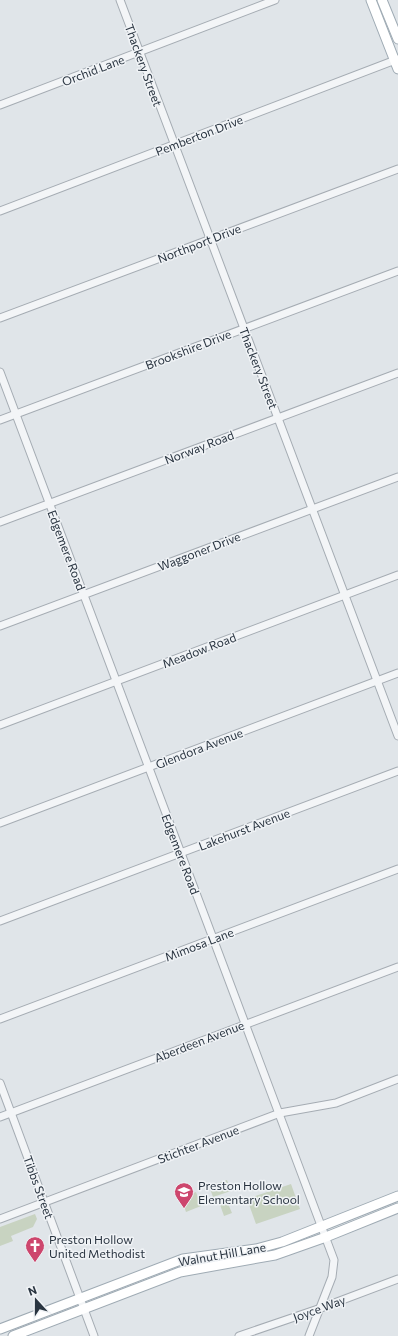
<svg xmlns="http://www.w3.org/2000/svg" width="398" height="1336" font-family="Commissioner,sans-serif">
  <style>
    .green { fill: #c8d3c1 }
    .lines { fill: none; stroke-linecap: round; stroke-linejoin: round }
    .minor-casing { stroke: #a5acb3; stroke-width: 9 }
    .major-casing { stroke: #9fabb4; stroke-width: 11 }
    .minor { stroke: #f3f5f7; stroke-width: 7 }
    .major { stroke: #fff; stroke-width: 9 }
    .labels { text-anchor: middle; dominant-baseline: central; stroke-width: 3; stroke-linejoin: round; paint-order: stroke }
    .street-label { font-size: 12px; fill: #293440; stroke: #f0f3f6 }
    .poi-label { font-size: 12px; fill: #293440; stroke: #f0f3f6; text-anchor: start }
  </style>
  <rect width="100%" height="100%" fill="#e0e5e9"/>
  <g class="green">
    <path d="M 227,1180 L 231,1191 L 213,1197 L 209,1186 Z"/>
    <path d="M 291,1184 L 300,1209 L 256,1224 L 247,1199 Z"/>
    <path d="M 196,1192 L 201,1206 L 186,1212 L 181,1198 Z"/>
    <path d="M 226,1199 L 232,1213 L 224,1216 L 219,1202 Z"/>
    <path d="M 35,1214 L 37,1219 L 33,1227 L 11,1236 L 13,1241 L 0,1246 L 0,1227 Z"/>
  </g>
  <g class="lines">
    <defs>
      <g id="minor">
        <path d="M 120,0 L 398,736"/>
        <path d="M 0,105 L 275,0"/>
        <path d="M 0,211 L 398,59"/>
        <path d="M 0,318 L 398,169"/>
        <path d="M 0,372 L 334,1260 L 332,1277 L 309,1336"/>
        <path d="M 0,420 L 398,271"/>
        <path d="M 0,522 L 398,373"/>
        <path d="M 0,626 L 398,477"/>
        <path d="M 0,725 L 398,575"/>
        <path d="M 0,823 L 398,673"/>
        <path d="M 0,921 L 398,771"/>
        <path d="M 0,1019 L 398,869"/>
        <path d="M 0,1083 L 94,1336"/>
        <path d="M 0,1117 L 398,967"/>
        <path d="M 0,1219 L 280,1113 L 336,1103 L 398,1079"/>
        <path d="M 239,1336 L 321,1308 L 398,1279"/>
      </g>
      <g id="major">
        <path d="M 371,0 L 398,69"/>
        <path d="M 382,0 L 398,39"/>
        <path d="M 0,1329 L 183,1259 L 256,1249 L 282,1242 L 398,1196"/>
        <path d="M 13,1336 L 180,1272 L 275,1255 L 326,1237 L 398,1208"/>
      </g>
    </defs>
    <use href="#minor" class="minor-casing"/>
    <use href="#major" class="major-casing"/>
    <use href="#minor" class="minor"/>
    <use href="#major" class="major"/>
  </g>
  <defs>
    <symbol id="school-pin" viewBox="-11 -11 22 30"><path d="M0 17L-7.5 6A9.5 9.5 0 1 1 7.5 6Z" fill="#cd466d" stroke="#f0f3f6"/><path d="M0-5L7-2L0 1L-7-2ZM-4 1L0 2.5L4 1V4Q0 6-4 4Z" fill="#fff"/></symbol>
    <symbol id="church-pin" viewBox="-11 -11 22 30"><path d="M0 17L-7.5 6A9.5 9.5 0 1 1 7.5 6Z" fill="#cd466d" stroke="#f0f3f6"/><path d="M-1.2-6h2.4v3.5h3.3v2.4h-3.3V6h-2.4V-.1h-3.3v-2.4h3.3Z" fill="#fff"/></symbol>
  </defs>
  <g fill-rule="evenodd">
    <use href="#school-pin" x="173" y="1181" width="22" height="30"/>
    <use href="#church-pin" x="24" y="1235" width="22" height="30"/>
  </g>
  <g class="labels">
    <g class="street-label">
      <text transform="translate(144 65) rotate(70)">Thackery Street</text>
      <text transform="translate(93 70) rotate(-21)">Orchid Lane</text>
      <text transform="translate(199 135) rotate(-21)">Pemberton Drive</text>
      <text transform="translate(199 243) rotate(-21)">Northport Drive</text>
      <text transform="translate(188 349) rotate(-21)">Brookshire Drive</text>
      <text transform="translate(259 368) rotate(69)">Thackery Street</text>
      <text transform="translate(199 447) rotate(-21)">Norway Road</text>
      <text transform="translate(67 550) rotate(69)">Edgemere Road</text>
      <text transform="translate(199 551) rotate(-21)">Waggoner Drive</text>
      <text transform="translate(199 650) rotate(-21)">Meadow Road</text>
      <text transform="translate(199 748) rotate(-21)">Glendora Avenue</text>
      <text transform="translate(244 829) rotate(-21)">Lakehurst Avenue</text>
      <text transform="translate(181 854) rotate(69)">Edgemere Road</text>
      <text transform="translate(199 944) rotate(-21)">Mimosa Lane</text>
      <text transform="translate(199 1041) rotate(-21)">Aberdeen Avenue</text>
      <text transform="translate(198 1144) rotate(-21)">Stichter Avenue</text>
      <text transform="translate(39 1187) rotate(70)">Tibbs Street</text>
      <text transform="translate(222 1254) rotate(-10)">Walnut Hill Lane</text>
      <text transform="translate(319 1308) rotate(-20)">Joyce Way</text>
    </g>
    <g class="poi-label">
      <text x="198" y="1185">Preston Hollow<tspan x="198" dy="14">Elementary School</tspan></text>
      <text x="49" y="1239">Preston Hollow<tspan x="49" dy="14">United Methodist</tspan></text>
    </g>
  </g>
  <g transform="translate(36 1300) rotate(339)" stroke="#f0f3f6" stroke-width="3" paint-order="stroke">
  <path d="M0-3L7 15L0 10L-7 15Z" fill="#293440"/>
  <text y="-6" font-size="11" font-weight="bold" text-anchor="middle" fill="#293440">N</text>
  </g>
</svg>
